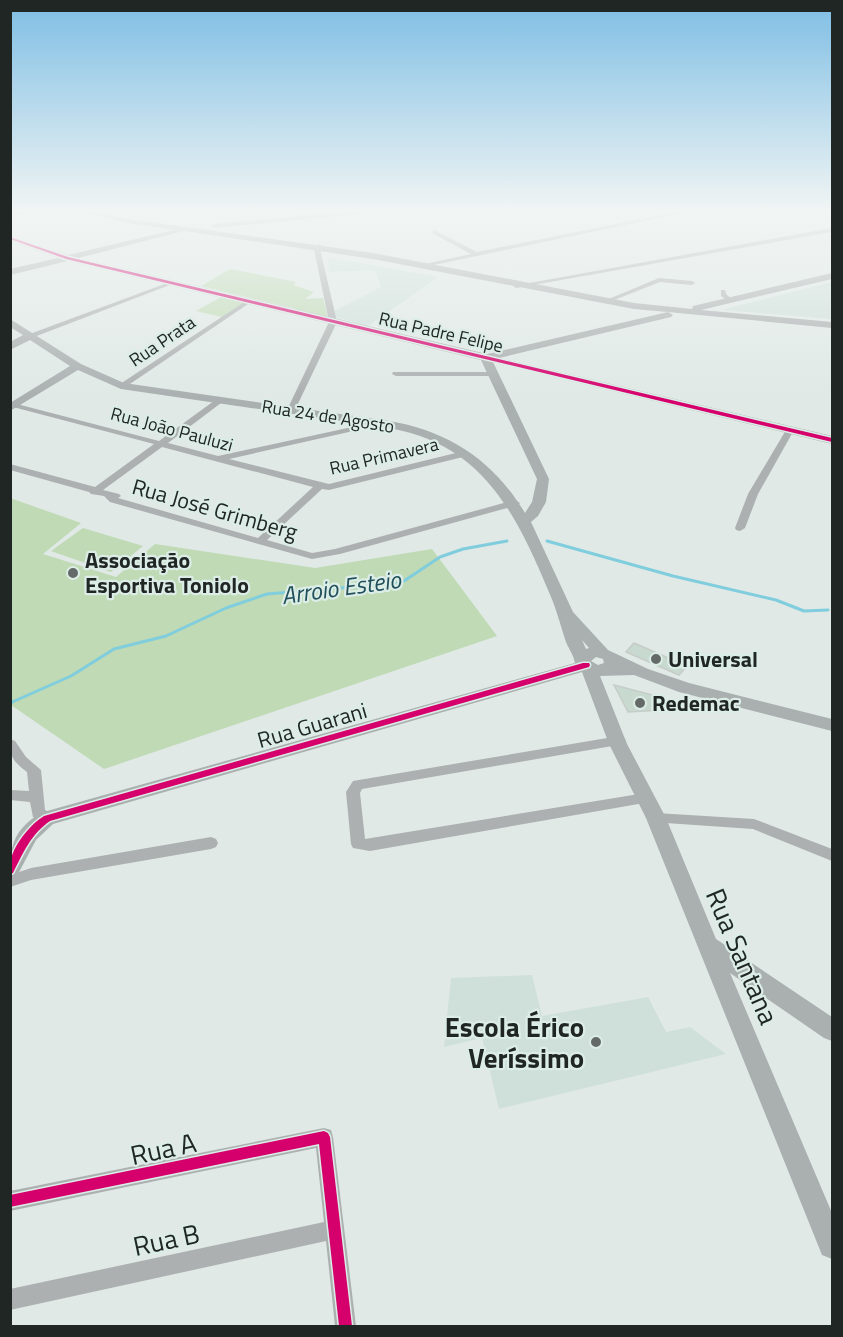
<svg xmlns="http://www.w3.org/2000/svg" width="843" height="1337" font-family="'Titillium Web',sans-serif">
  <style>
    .built { fill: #cfe0da }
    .green { fill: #bfdab4 }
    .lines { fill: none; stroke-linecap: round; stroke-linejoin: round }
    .stream-far1 { stroke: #80cdde; stroke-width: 3 }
    .stream { stroke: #80cdde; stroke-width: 4 }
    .building { fill: #c8dacf; stroke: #c6ccc9; stroke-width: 1.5 }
    .street { fill: #acb0b0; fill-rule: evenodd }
    .secondary { fill: #aaafaf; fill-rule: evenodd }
    .cycleway-casing { stroke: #dcede7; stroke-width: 3 }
    .cycleway { fill: #d6006c; fill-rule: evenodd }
    .poi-dot { fill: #636a68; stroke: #dcede7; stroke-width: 2 }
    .labels { text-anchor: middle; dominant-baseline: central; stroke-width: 4.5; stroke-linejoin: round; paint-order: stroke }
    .far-street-label { font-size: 18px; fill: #202624; stroke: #dcede7 }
    .street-label { font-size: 22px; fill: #202624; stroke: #dcede7 }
    .poi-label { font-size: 22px; font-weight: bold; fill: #202624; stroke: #dcede7; text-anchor: start }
    .water-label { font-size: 24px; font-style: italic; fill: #214f5a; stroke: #dcede7 }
    .near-street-label { font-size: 27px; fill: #202624; stroke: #dcede7 }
    .near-poi-label { font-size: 27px; font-weight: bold; fill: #202624; stroke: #dcede7; text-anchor: end }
  </style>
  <rect width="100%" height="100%" fill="#e0e9e6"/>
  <g class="built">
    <path d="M 327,257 L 438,277 L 368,326 L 335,317 L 333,312 L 381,287 L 375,270 L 329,272 Z"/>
    <path d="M 832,282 L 832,319 L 721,310 Z"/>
    <path d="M 532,975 L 542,1016 L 648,997 L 666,1032 L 690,1027 L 726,1054 L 499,1109 L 482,1038 L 444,1047 L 451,978 Z"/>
  </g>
  <g class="green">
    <path d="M 230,269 L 296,282 L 293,285 L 314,292 L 305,299 L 323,298 L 328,319 L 293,308 L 201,286 Z"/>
    <path d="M 223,296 L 247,302 L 222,317 L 196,311 Z"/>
    <path d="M 10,498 L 81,523 L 43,554 L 116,577 L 155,544 L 315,568 L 432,549 L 497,636 L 104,769 L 11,705 Z"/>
    <path d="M 83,528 L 143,546 L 111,572 L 51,551 Z"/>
  </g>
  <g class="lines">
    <g class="stream-far1">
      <path d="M 547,541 L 673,576 L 776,600 L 804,611 L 828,610"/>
      <path d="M 10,703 L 71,676 L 114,649 L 166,636 L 226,608 L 267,594 L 401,583 L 440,557 L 463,549 L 507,541"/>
    </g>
    <path class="stream" d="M 10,703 L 12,702"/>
  </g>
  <g class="building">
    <path d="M 634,643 L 687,666 L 679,675 L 626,652 Z"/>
    <path d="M 614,685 L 652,695 L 662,710 L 628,712 Z"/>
  </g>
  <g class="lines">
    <g class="street">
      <path d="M 310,210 L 318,210 L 330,215 L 325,216 Z"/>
      <path d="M 686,210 L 697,210 L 424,267 L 421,265 L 471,254 L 432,233 L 434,230 L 477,252 Z"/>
      <path d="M 832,228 L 832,232 L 516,288 L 513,286 Z"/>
      <path d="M 319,244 L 322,246 L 320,249 L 337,322 L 295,410 L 291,413 L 287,410 L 329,322 L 314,249 Z"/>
      <path d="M 659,278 L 692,281 L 695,283 L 692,285 L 660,282 L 609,302 L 604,301 Z"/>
      <path d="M 170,282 L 175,283 L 34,337 L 27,335 Z"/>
      <path d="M 721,290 L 725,290 L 726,294 L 733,300 L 732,301 L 728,301 L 721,296 Z"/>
      <path d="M 249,299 L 252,301 L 251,302 L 124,388 L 117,386 Z"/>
      <path d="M 393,372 L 493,372 L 497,374 L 493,376 L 396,376 L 392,374 Z"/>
      <path d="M 218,398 L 225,400 L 168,443 L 218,456 L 380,421 L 380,425 L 229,459 L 329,484 L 464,451 L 468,454 L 467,456 L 329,490 L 322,489 L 267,540 L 312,553 L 335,549 L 515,500 L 520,503 L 518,505 L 340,554 L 312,559 L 110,502 L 104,496 L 91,494 L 89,492 L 10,470 L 10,464 L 95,487 L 154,444 L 13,407 L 13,403 L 159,441 ZM 162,447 L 313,487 L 258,538 L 118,498 L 121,496 L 119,494 L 103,490 Z"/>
      <path d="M 790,427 L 794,430 L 758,494 L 745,528 L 740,531 L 736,530 L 735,528 L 748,494 L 786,430 Z"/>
      <path d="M 619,736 L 624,738 L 626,741 L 624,744 L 362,789 L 360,793 L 365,839 L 645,793 L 650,794 L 652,798 L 650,802 L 370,851 L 353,848 L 351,844 L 346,792 L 353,781 Z"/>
      <path d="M 10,739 L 15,741 L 26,757 L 41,770 L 45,810 L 52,814 L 54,818 L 52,822 L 47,823 L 33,817 L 30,802 L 10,800 L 10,790 L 29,791 L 27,772 C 13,761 10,758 10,739 Z"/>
      <path d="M 656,813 L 754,819 L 832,849 L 832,861 L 753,829 L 651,822 L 649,818 L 651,814 Z"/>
      <path d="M 211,837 L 216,839 L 218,843 L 216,847 L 211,849 L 31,880 L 10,887 L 10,875 L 31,868 Z"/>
      <path d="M 324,1128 L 331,1130 L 333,1137 L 356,1326 L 335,1326 L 326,1241 L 10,1310 L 10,1289 L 324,1222 L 316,1148 L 10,1211 L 10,1191 Z"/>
    </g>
    <g class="secondary">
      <path d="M 22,210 L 36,210 L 10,217 L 10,213 Z"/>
      <path d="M 74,210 L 88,210 L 128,219 L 373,253 L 634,303 L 692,309 L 693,306 L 832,273 L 832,279 L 701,310 L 832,322 L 832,328 L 668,312 L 673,315 L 671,317 L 499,358 L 832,436 L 832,444 L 493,362 L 549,479 L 546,502 L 538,516 L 531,522 L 573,612 L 608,650 L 648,669 L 689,683 L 832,719 L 832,731 L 679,692 L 634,675 L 600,676 L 627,744 L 666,818 L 716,939 L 832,1017 L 832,1041 L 824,1038 L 730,973 L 832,1213 L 832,1259 L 822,1255 L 646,818 L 609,744 L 582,672 L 53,824 L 36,840 L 17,876 L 10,878 C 10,846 12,832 40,813 L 575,663 C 574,656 569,649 566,642 C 560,624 556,607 548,590 C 515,511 481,444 389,428 L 121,389 L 78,370 L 10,411 L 10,403 L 70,366 L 30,340 L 10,350 L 10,342 L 23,335 L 10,327 L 10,319 L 81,364 L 124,383 L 389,421 C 449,431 494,461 525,513 L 532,502 L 537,479 L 481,360 L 68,261 L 10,275 L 10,269 L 58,258 L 10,241 L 10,236 L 68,255 L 174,230 L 128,223 ZM 184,231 L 373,259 L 634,309 L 668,312 L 487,354 L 78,258 ZM 582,640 L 589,648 L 586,649 ZM 596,657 L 603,659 L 604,663 L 598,665 L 591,661 Z"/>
      <path d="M 361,210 L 388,210 L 384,212 L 215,228 L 211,226 L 215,224 Z"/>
    </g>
    <defs>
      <g id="cycleway">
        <path d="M 10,237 L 68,257 L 832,438 L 832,442 L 66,259 L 10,239 Z"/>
        <path d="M 583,663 L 589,663 L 590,665 L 589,667 L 50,821 C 31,834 23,853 13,873 L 10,874 C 10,869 10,863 11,859 C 15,843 31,824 44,816 Z"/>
        <path d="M 324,1131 L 328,1133 L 330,1137 L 352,1326 L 339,1326 L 319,1144 L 10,1207 L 10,1195 Z"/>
      </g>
    </defs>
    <use href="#cycleway" class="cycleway-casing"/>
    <use href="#cycleway" class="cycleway"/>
  </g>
  <linearGradient id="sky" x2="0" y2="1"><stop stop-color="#7ebee4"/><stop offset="0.53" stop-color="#f1f5f4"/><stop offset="1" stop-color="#f1f5f4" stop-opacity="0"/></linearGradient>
  <rect width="843" height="397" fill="url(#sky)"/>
  <g class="poi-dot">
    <circle cx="73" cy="573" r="6"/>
    <circle cx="656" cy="659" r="6"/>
    <circle cx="640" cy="703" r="6"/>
    <circle cx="596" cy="1042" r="6"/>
  </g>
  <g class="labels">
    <g class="far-street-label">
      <text transform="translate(441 332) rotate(13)">Rua Padre Felipe</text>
      <text transform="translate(162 341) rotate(-34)">Rua Prata</text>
      <text transform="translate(328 416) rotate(9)">Rua 24 de Agosto</text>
      <text transform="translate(172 429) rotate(15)">Rua João Pauluzi</text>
      <text transform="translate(384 456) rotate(-13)">Rua Primavera</text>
    </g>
    <g class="street-label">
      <text transform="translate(215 509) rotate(16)">Rua José Grimberg</text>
      <text transform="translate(312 725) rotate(-16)">Rua Guarani</text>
    </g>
    <g class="poi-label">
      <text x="85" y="560">Associação<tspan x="85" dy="25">Esportiva Toniolo</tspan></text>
      <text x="668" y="659">Universal</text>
      <text x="652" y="703">Redemac</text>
    </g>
    <g class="water-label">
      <text transform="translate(341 587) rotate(-8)">Arroio Esteio</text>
    </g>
    <g class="near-street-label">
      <text transform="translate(743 956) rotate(67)">Rua Santana</text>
      <text transform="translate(163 1148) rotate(-12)">Rua A</text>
      <text transform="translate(166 1239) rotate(-12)">Rua B</text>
    </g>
    <g class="near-poi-label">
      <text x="584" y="1026">Escola Érico<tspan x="584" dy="31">Veríssimo</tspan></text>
    </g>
  </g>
  <rect width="843" height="1337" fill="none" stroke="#202624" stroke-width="24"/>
</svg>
